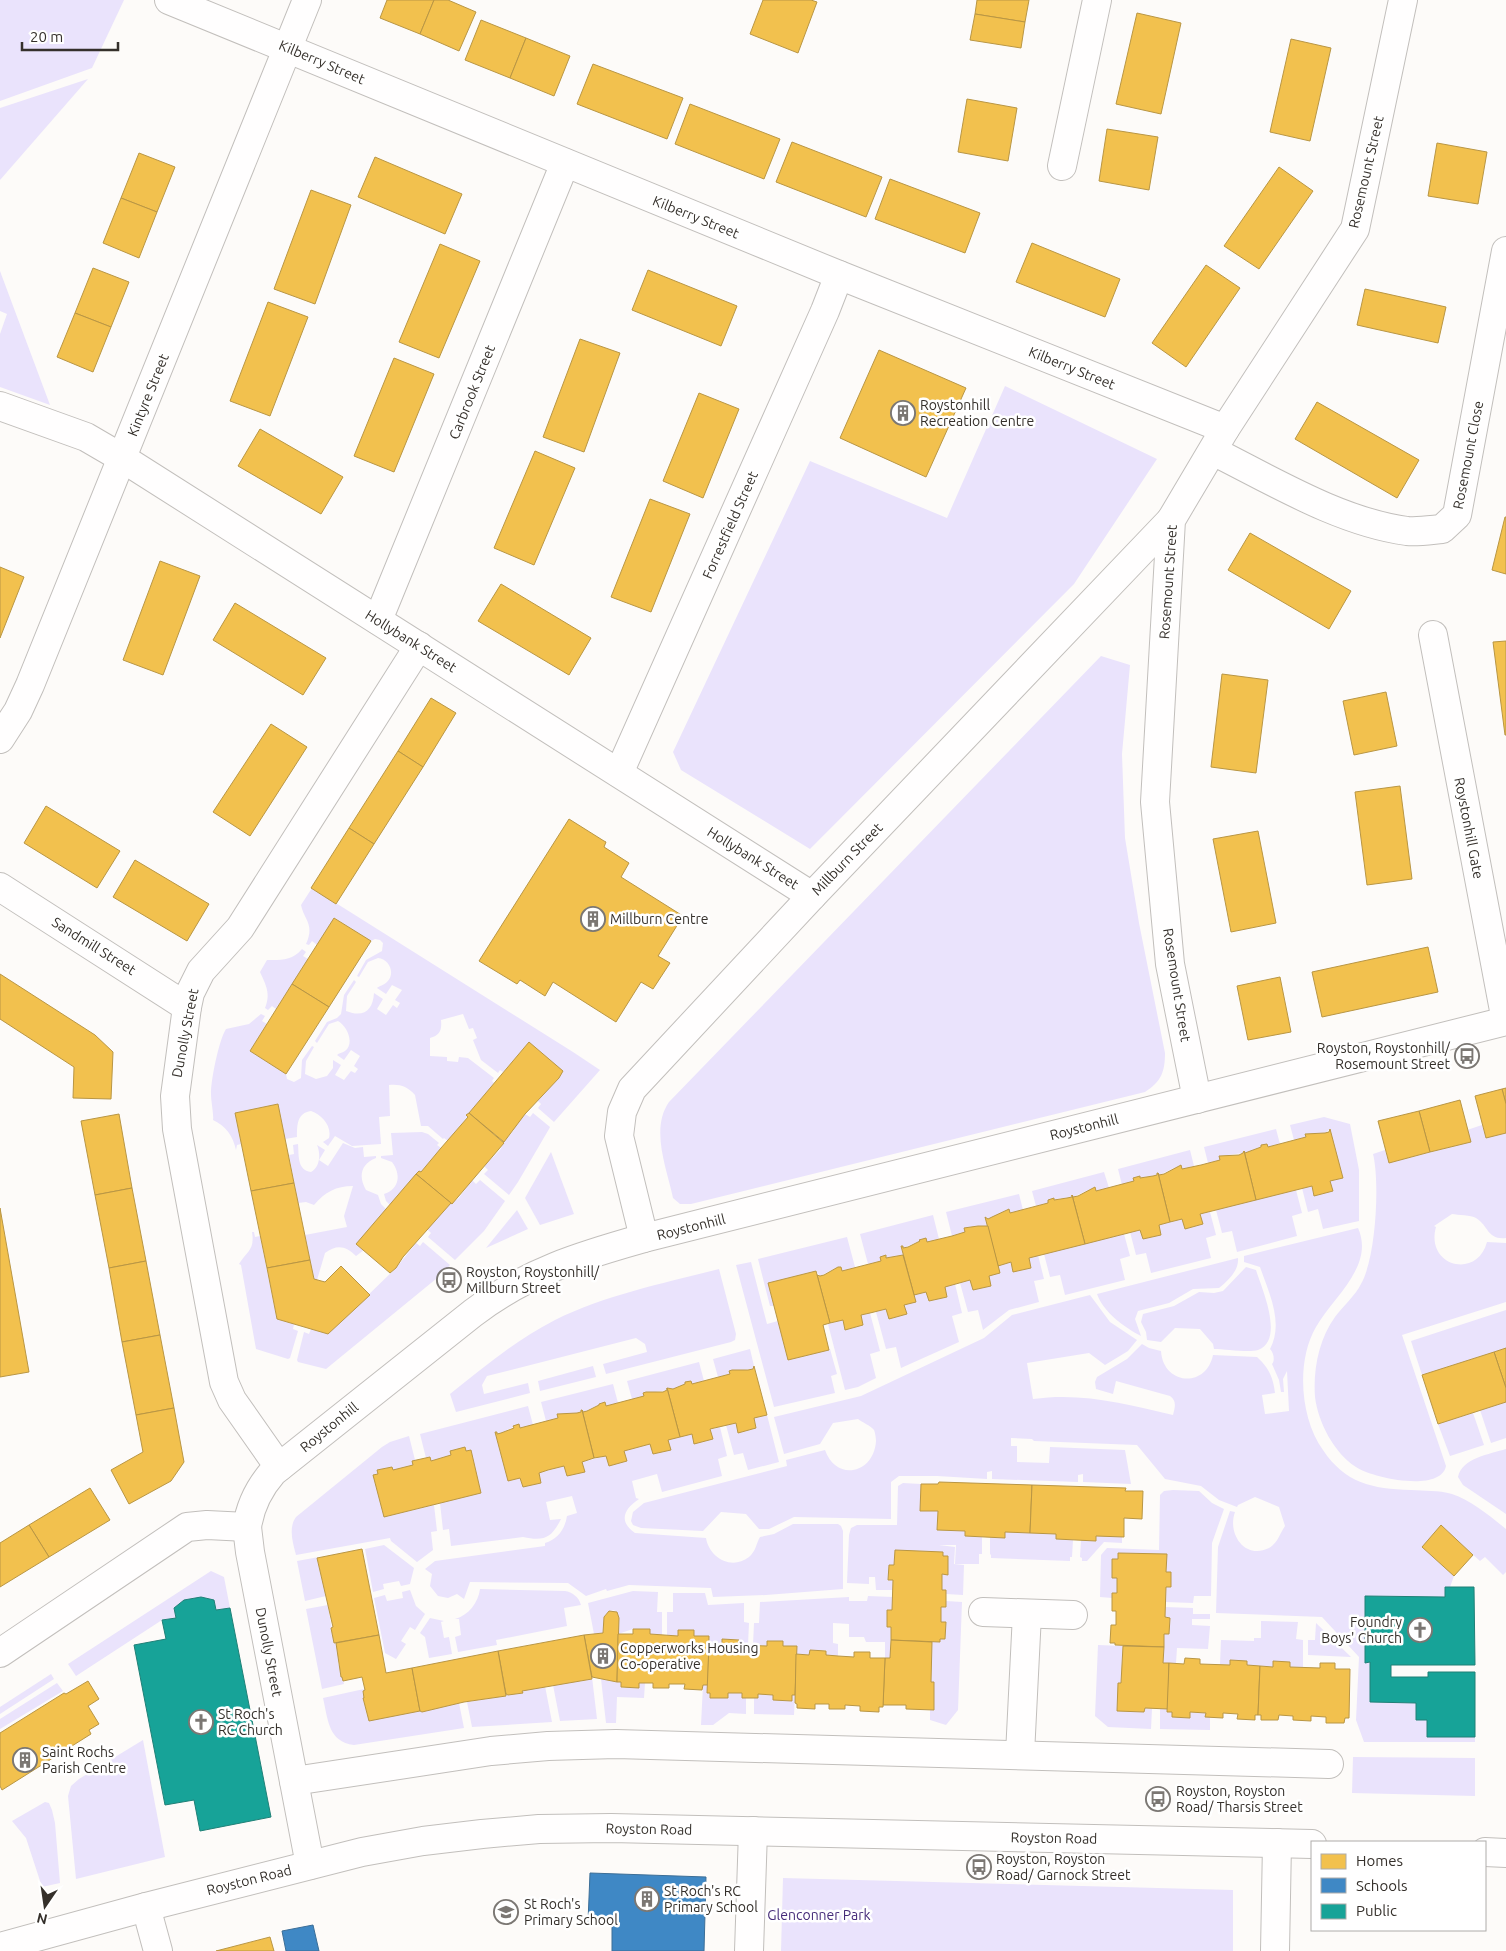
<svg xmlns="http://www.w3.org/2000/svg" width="1506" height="1951" font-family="Ubuntu,sans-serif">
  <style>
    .green { fill: #eae3fc }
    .homes { fill: #f2c14e; stroke: #b99644 }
    .schools { fill: #3f88c5; stroke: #3c6e97 }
    .public { fill: #17a398; stroke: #208077 }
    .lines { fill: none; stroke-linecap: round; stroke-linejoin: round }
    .minor-casing { stroke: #c2bfbc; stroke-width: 30 }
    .minor { stroke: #fffefe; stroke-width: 28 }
    .labels { text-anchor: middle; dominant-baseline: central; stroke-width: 5; stroke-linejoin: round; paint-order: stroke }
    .street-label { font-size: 14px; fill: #35302b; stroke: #fff }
    .poi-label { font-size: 14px; fill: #35302b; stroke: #fff; text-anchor: start }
    .park-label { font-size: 14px; fill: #462c79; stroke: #fff }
  </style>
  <rect width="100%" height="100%" fill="#fdfbf9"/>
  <g class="green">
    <path d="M 0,0 L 124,0 L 92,68 L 0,101 Z"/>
    <path d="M 88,79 L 0,180 L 0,108 Z"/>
    <path d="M 0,271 L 50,405 L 0,387 L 0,334 L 7,314 L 0,311 Z"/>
    <path d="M 1005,386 L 1157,459 L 1074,584 L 810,849 L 681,770 L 673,752 L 810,461 L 947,518 Z"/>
    <path d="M 1101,656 L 1130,665 L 1122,754 L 1125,838 L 1139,923 L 1165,1053 C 1165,1072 1161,1082 1145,1092 L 691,1204 L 680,1204 L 673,1198 C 667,1169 650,1129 669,1102 Z"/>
    <path d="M 312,888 L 573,1052 L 600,1070 L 554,1122 L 538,1108 L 541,1104 L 537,1100 L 529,1042 L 503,1072 L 500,1070 L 498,1073 L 481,1060 L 473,1040 L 477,1038 L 473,1028 L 469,1029 L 463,1014 L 441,1020 C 442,1030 440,1035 430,1038 L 430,1056 L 447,1057 L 447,1061 L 458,1062 L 459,1057 L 468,1058 L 494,1078 L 492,1081 L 494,1083 L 448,1141 L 444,1138 L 443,1139 L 428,1126 L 421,1126 L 415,1095 C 407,1086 400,1084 389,1085 L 390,1116 L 379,1117 L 381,1144 L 352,1146 L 335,1136 L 328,1146 L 323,1142 L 329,1138 C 332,1126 322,1115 311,1111 C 297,1113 297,1125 297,1137 L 285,1139 L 278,1104 L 235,1113 L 241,1144 L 237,1145 L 236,1150 C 233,1136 226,1126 213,1120 C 214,1115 211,1102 211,1094 C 211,1079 219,1040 226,1029 L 249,1024 L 261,1014 L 265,1016 L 262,1021 L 267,1024 L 250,1051 L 286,1074 L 287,1079 L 294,1082 L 301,1078 L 302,1060 L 312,1046 L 314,1047 L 306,1061 L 305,1074 L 316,1079 L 327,1076 L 333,1068 L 333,1060 L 341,1065 L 335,1075 L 344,1080 L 351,1071 L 355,1073 L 358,1069 L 354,1066 L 360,1056 L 351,1050 L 344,1060 L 337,1055 C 339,1053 342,1053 345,1051 C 355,1043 347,1026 338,1021 L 329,1024 L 317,1043 L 315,1041 L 327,1022 L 337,1018 L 341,1014 L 344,995 L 354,980 L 356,982 L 347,996 L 346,1011 C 364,1018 373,1010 374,993 L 383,999 L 377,1009 L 386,1015 L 393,1005 L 397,1008 L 400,1003 L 395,1000 L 402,990 L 392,985 L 386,994 L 377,988 C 379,986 384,985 387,982 C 396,973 389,959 378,958 L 368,962 L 359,977 L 357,976 L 366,960 L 382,951 L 383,943 L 380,940 L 375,939 L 371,941 L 335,918 L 317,945 L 312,941 L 309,945 L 306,944 C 315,924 304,920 301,905 Z"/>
    <path d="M 302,949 L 306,952 L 303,956 L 308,959 L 276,1009 L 272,1006 L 268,1010 L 265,1008 C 271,994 266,985 260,972 L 267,960 C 281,960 292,961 302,949 Z"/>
    <path d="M 533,1113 L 550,1127 L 549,1129 L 518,1182 L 509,1195 L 484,1174 L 488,1170 L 484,1166 L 500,1150 L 504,1142 L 514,1130 L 513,1129 L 525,1114 L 530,1117 Z"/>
    <path d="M 1324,1117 L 1350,1124 L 1359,1170 L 1359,1221 L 1323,1229 L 1318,1209 L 1308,1212 L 1302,1188 L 1312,1186 L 1314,1195 L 1330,1181 L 1342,1178 L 1330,1129 L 1325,1133 L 1305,1134 L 1306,1137 L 1294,1140 L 1290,1125 Z"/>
    <path d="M 1482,1125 L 1486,1138 L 1506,1133 L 1506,1238 C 1487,1240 1489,1226 1476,1218 C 1471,1215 1458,1215 1452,1214 L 1434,1226 L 1436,1227 C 1425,1266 1477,1280 1487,1242 L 1506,1243 L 1506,1302 L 1402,1335 L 1446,1466 C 1441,1493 1372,1478 1356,1467 C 1334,1453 1318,1422 1315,1397 C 1313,1369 1319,1339 1335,1317 C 1343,1306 1355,1296 1361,1284 C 1376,1258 1380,1182 1373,1154 L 1385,1150 L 1389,1163 L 1470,1142 L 1467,1130 Z"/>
    <path d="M 1276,1129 L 1280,1144 L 1268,1147 L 1267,1144 L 1245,1153 L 1244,1151 L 1243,1153 L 1220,1156 L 1220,1160 L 1208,1163 L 1204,1147 Z"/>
    <path d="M 422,1132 L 428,1134 L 439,1143 L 437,1145 L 441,1148 L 421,1172 L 419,1171 L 390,1205 L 386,1201 L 384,1194 C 400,1189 401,1174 392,1162 L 381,1158 L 381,1156 L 393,1155 L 391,1133 Z"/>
    <path d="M 343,1143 L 355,1148 L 363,1147 L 364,1157 L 376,1156 L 376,1158 C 361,1164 358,1176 366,1190 L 378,1195 L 381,1204 L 386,1209 L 357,1244 L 364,1250 L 356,1256 C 346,1246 337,1244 325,1253 L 317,1280 L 314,1279 L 305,1235 L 347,1227 L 344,1216 L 353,1186 C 336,1186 325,1192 314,1205 L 306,1202 L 298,1203 L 289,1155 L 294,1154 L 293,1145 L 298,1144 C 299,1156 297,1170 311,1172 C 320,1167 321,1154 317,1145 L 325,1150 L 319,1160 L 328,1166 Z"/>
    <path d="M 1190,1150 L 1194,1166 L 1182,1169 L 1181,1165 L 1159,1175 L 1158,1173 L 1157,1175 L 1140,1178 L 1139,1176 L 1134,1178 L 1134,1181 L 1122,1185 L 1118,1169 Z"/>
    <path d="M 551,1152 L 574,1214 L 540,1225 L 525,1198 Z"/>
    <path d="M 1104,1172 L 1109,1188 L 1096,1191 L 1095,1187 L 1073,1197 L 1072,1195 L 1072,1197 L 1048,1200 L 1048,1203 L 1036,1206 L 1032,1191 Z"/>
    <path d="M 472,1180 L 476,1184 L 480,1180 L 505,1201 L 484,1231 L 455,1260 L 428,1237 L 431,1233 L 427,1229 L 451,1203 L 458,1199 Z"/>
    <path d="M 1296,1190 L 1302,1213 L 1292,1216 L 1297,1236 L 1237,1252 L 1232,1231 L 1222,1233 L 1216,1210 Z"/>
    <path d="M 1019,1194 L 1023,1210 L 1010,1213 L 1009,1210 C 1002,1211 996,1216 988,1219 L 986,1217 L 988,1226 L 964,1228 L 965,1232 L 952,1236 L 946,1212 Z"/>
    <path d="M 517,1210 L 528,1229 L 486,1248 Z"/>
    <path d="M 1210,1212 L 1216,1235 L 1206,1238 L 1211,1258 L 1151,1273 L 1146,1253 L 1136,1255 L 1130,1232 L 1140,1230 L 1143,1239 L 1161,1235 L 1159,1225 L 1182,1219 L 1185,1229 L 1203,1224 L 1200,1214 Z"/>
    <path d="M 933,1215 L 939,1239 L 927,1242 L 925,1238 L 920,1240 L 920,1241 L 903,1248 L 903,1246 L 901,1246 L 903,1255 L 886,1258 L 885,1256 L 880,1257 L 881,1261 L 868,1264 L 860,1234 Z"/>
    <path d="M 1358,1228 C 1375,1266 1333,1297 1316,1327 C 1296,1361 1300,1418 1323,1450 C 1345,1483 1372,1489 1411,1490 C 1425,1491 1438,1490 1452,1494 C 1471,1500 1491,1517 1506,1529 L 1506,1572 L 1503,1575 L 1485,1557 L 1480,1561 L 1441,1526 L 1422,1547 L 1454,1576 L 1450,1587 L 1445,1587 L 1445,1597 L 1365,1596 L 1365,1662 L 1370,1662 L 1370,1702 L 1416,1703 L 1416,1720 L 1427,1720 L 1427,1737 L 1475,1737 L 1475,1742 L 1364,1742 L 1356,1720 L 1359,1657 L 1322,1617 L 1216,1613 L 1218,1547 L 1230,1511 L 1235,1512 C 1227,1534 1245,1560 1269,1548 C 1278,1543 1280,1533 1285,1526 L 1279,1507 L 1255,1497 L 1238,1505 L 1237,1507 L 1219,1500 L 1201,1486 L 1165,1479 L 1137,1445 L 1034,1441 L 1032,1439 L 1011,1438 L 1011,1446 L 1017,1446 L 1017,1462 L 1049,1463 L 1050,1447 L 1125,1450 L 1131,1484 L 1083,1482 L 1083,1474 L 1078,1475 L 1078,1482 L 992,1479 L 992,1471 L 987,1472 L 987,1479 L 937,1476 L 899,1476 L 891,1482 L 891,1519 L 794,1517 L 769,1529 L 759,1529 L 746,1514 L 721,1512 L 703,1531 L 641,1528 L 633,1525 L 631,1521 L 633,1512 L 644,1503 L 787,1466 L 786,1460 L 825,1450 C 836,1482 874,1474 876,1441 C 876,1438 875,1432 874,1430 C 871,1426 862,1422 858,1419 L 833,1423 L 820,1444 L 784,1454 L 774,1417 L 861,1396 L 984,1338 L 1012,1315 L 1090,1295 L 1110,1322 L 1137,1340 L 1128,1351 L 1105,1365 L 1089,1353 L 1027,1363 L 1033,1399 C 1082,1392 1126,1404 1173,1415 C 1175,1407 1177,1401 1170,1396 L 1116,1381 L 1113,1394 L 1096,1389 L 1095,1382 L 1097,1377 L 1127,1359 L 1142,1344 L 1149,1348 L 1161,1351 C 1163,1385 1206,1389 1213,1355 L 1257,1357 C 1269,1368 1273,1377 1275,1393 L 1262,1395 L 1265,1414 L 1289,1411 L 1287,1371 L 1283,1379 L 1284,1392 L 1281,1392 L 1279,1380 L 1272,1364 C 1275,1361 1274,1353 1270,1349 C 1284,1323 1269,1293 1260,1267 L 1244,1262 L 1244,1256 Z"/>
    <path d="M 252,1232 L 254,1232 L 255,1237 L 260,1236 L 277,1319 L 294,1324 L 293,1329 L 298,1331 L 290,1358 L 288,1359 L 256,1349 L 241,1265 L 239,1264 C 247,1251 255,1250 252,1232 Z"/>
    <path d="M 1124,1234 L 1130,1256 L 1120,1259 L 1125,1280 L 1065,1295 L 1060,1275 L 1050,1277 L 1044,1254 Z"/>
    <path d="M 847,1237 L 855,1267 L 842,1271 L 841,1267 L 838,1267 L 820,1276 L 815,1270 L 815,1271 L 768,1283 L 774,1306 L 770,1306 L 758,1259 Z"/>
    <path d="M 423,1242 L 450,1265 L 442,1274 L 326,1369 L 298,1362 L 297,1360 L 304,1332 L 309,1334 L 311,1329 L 328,1334 L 396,1268 L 416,1243 L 420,1246 Z"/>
    <path d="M 1038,1255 L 1044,1279 L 1034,1281 L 1039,1302 L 1009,1310 L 983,1330 L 978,1310 L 968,1312 L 960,1283 L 970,1280 L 973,1290 L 991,1286 L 989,1276 L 998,1266 L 1011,1262 L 1013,1272 L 1031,1268 L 1029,1258 Z"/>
    <path d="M 1238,1258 C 1239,1270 1229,1280 1219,1288 L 1193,1289 L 1169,1303 L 1138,1311 L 1135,1319 L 1141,1336 C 1124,1327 1104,1313 1097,1294 Z"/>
    <path d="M 751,1262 L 767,1324 L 778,1321 L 788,1360 L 830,1349 L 837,1374 L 831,1376 L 835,1393 L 774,1407 L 736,1265 Z"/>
    <path d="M 1246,1267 L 1256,1270 C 1262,1289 1285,1340 1258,1350 C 1249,1353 1225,1349 1214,1349 L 1213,1344 L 1200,1329 L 1175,1328 L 1161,1342 L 1147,1340 L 1146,1332 L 1141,1322 L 1143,1314 L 1174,1306 L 1199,1292 L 1214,1293 L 1223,1291 Z"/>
    <path d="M 719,1269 L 736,1334 L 735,1340 L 731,1342 L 606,1374 L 603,1364 L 647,1352 L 645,1344 L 636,1338 L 487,1376 L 482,1385 L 484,1394 L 528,1383 L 530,1393 L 456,1412 L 450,1394 C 484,1367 516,1340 555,1320 C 605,1295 665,1283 719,1269 Z"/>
    <path d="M 955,1284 L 962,1313 L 952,1316 L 959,1342 L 901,1368 L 896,1347 L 886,1349 L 876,1312 L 886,1309 L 889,1319 L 907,1314 L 904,1305 L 914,1295 L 926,1292 L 929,1301 L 947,1297 L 945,1287 Z"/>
    <path d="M 1506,1310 L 1506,1348 L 1422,1375 L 1411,1341 Z"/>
    <path d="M 870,1313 L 880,1351 L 870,1354 L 876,1378 L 858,1387 L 845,1390 L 828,1324 L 843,1320 L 845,1330 L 863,1325 L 861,1315 Z"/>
    <path d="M 750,1349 L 754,1366 L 753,1369 L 735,1371 L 735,1370 L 729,1371 L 730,1374 L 718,1377 L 713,1359 Z"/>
    <path d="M 699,1362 L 704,1381 L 692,1384 L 691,1381 L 685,1382 L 685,1384 L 673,1389 L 668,1388 L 667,1390 L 650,1393 L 646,1392 L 643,1393 L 644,1396 L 632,1399 L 627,1381 Z"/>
    <path d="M 593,1366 L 596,1377 L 540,1391 L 538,1381 Z"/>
    <path d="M 613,1384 L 618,1403 L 606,1406 L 605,1402 L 599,1404 L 599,1405 L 583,1412 L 582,1410 L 581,1412 C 573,1415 565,1412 558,1414 L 558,1418 L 546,1421 L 541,1402 Z"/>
    <path d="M 1506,1402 L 1506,1438 L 1491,1443 L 1480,1410 Z"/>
    <path d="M 528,1406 L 533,1425 L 520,1428 L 519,1424 L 501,1433 L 495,1432 L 508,1480 L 520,1478 L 523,1487 L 541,1483 L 539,1473 L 564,1466 L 567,1476 L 585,1472 L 582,1462 L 606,1456 L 609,1466 L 627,1461 L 624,1451 L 650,1444 L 653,1454 L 670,1450 L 668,1440 L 720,1427 L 727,1456 L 718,1459 L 722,1476 L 662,1492 L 657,1474 L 632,1481 L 636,1498 L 639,1499 C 624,1509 618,1521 635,1533 L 706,1538 C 709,1557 731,1571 749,1557 C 756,1551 756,1544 760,1537 L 774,1534 L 793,1524 L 838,1524 L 841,1526 L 843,1531 L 843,1589 L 766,1595 L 713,1597 L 711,1588 L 629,1585 L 607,1591 L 606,1589 L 586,1596 L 568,1583 L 470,1582 L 464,1599 L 457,1594 L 448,1598 L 438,1596 L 430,1586 L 432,1574 L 425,1569 L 435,1561 L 545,1546 L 545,1543 C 558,1539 565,1529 567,1516 L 577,1513 L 572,1496 L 546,1502 L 550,1520 L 561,1519 C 552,1537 545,1542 523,1537 L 451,1546 L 449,1529 L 443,1530 L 440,1503 L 481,1493 L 471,1451 L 466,1451 L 465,1447 L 450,1451 L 451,1455 L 431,1461 L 430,1457 L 426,1458 L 420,1434 Z"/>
    <path d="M 1473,1413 L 1484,1445 L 1450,1456 L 1438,1424 Z"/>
    <path d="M 767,1415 L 779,1462 L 748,1470 L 743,1453 L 734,1455 L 726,1425 L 736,1423 L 738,1432 L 756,1428 L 754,1418 Z"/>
    <path d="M 409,1436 L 415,1460 L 412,1461 L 413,1465 L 393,1470 L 392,1467 L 377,1470 L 378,1474 L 374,1475 L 385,1517 L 434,1505 L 437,1531 L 431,1532 L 433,1550 L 417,1562 L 391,1541 L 390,1538 L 296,1555 C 293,1543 288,1528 296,1517 L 382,1447 L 390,1442 Z"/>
    <path d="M 1506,1449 L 1506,1514 L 1463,1485 L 1458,1477 C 1462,1458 1490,1454 1506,1449 Z"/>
    <path d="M 903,1483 L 921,1484 L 920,1510 L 938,1511 L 937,1530 L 965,1531 L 965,1536 L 982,1537 L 982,1554 L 979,1554 L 979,1564 L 955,1564 L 956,1545 L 939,1545 L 955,1547 L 954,1564 L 964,1565 L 963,1595 L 946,1594 L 946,1590 L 942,1590 L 942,1574 L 948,1574 L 948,1556 L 943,1556 L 943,1552 L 895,1550 L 894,1565 L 889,1565 L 888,1580 L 893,1580 L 893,1590 L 876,1590 L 875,1577 L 869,1577 L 869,1584 L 847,1583 L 849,1535 L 851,1528 L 857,1525 L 897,1525 L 898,1486 Z"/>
    <path d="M 1173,1490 L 1199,1491 L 1212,1503 L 1224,1509 L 1212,1543 L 1211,1596 L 1194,1596 L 1193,1603 L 1165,1602 L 1166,1587 L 1171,1587 L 1171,1572 L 1166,1572 L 1167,1554 L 1118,1553 L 1118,1559 L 1112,1559 L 1112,1578 L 1117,1578 L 1117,1593 L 1112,1593 L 1112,1598 L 1100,1597 L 1101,1555 L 1107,1548 L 1159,1550 L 1160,1495 L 1164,1491 Z"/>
    <path d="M 1005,1532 L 1056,1534 L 1056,1539 L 1073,1540 L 1072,1557 L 1070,1557 L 1070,1561 L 991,1558 L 991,1555 L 990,1554 L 990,1537 L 1004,1538 Z"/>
    <path d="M 1096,1536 L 1122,1536 L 1122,1543 L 1104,1542 L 1087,1561 L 1082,1561 L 1082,1558 L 1080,1557 L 1081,1540 Z"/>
    <path d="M 384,1545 L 414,1568 L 410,1584 L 401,1586 L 399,1581 L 383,1584 L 384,1589 L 373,1592 L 365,1549 Z"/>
    <path d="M 319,1557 L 317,1559 L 326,1596 L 305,1601 L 297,1561 Z"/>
    <path d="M 211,1571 L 224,1577 L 230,1608 L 216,1610 L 214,1600 C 198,1596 187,1597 174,1608 L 176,1618 L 162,1620 L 76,1676 L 68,1664 Z"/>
    <path d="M 480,1589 L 565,1591 C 572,1592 579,1597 581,1605 L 564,1608 L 567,1626 L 496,1640 L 497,1645 L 458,1652 L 455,1637 L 461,1635 L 459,1619 L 455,1619 C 469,1615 478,1603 480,1589 Z"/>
    <path d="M 410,1590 L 416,1606 L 425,1614 L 415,1630 L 410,1627 L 401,1641 L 406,1644 L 396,1659 L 385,1653 L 374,1598 L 385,1595 L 387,1601 L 403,1598 L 402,1592 Z"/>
    <path d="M 633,1591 L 658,1592 L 657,1612 L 662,1612 L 662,1635 L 650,1634 L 650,1629 L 633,1629 L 618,1634 C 619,1625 621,1600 605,1615 L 603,1633 L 594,1634 L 588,1603 Z"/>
    <path d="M 673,1593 L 705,1593 L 708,1605 L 744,1603 L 744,1622 L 749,1623 L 748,1645 L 739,1645 L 739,1640 L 723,1639 L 722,1645 L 709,1644 L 709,1636 L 694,1636 L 694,1630 L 678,1636 L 667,1635 L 667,1612 L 673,1612 Z"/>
    <path d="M 868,1596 L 893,1597 L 892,1610 L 887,1611 L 887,1626 L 891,1627 L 890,1658 L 885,1658 L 885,1642 L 866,1642 L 864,1637 L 849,1637 L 849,1624 L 833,1623 L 833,1643 L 838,1644 L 838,1656 L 826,1655 L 826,1650 L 810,1650 L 809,1655 L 796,1654 L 783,1646 L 782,1641 L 768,1641 L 767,1646 L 753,1645 L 754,1623 L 759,1623 L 760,1602 L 849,1597 L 849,1601 L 867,1601 Z"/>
    <path d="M 946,1601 L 962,1602 L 958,1710 L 946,1725 L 930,1720 L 930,1710 L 934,1709 L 934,1682 L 931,1682 L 932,1642 L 940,1642 L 940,1639 L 945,1639 L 946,1622 L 941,1622 L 941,1607 L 945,1607 Z"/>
    <path d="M 328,1605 L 334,1643 L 336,1642 L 339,1662 L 338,1662 L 344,1684 L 322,1689 L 306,1609 Z"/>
    <path d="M 1165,1607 L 1193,1608 L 1193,1614 L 1210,1614 L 1210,1619 L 1192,1619 L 1192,1625 L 1210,1626 L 1208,1649 L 1177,1648 L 1176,1663 L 1163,1663 L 1164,1634 L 1169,1634 L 1170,1618 L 1165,1617 Z"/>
    <path d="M 430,1618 L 444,1621 L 441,1622 L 444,1638 L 449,1637 L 452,1654 L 429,1658 L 425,1637 L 420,1633 Z"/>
    <path d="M 1261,1621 L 1298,1622 L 1296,1639 L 1303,1640 L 1303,1667 L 1290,1667 L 1290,1662 L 1273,1661 L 1273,1667 L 1247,1665 L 1247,1661 L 1230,1660 L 1230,1665 L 1220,1664 L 1221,1640 L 1254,1641 L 1254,1638 L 1261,1638 Z"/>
    <path d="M 1316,1623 L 1351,1657 L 1308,1655 L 1308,1640 L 1315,1640 Z"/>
    <path d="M 1098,1645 L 1123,1646 L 1121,1683 L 1118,1684 L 1117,1711 L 1144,1712 L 1145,1708 L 1152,1709 L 1151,1729 L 1108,1727 L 1095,1716 Z"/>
    <path d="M 51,1674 L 54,1679 L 0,1714 L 0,1707 Z"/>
    <path d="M 592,1677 L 597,1719 L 560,1721 L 553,1685 L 577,1680 L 577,1682 L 592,1679 Z"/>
    <path d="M 601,1679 L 621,1682 L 622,1688 L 639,1688 L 639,1683 L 645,1683 L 644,1698 L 617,1697 L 616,1723 L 606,1723 Z"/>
    <path d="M 57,1683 L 63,1691 L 0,1729 L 0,1719 Z"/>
    <path d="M 703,1685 L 708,1685 L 710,1698 L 728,1698 L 728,1693 L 742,1693 L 742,1698 L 746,1698 L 746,1714 L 729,1713 L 713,1725 L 701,1725 Z"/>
    <path d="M 545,1686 L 552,1722 L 472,1727 L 467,1702 L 506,1696 L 507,1693 L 508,1695 L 522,1693 L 522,1691 Z"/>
    <path d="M 364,1689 L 363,1691 L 364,1698 L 363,1699 L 369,1720 L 421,1710 L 422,1712 L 459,1703 L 464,1728 L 354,1745 C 328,1742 328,1719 323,1698 Z"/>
    <path d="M 758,1694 L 773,1695 L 774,1700 L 792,1701 L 792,1695 L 795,1695 L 794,1715 L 754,1714 L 754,1698 L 758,1698 Z"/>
    <path d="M 1160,1709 L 1168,1709 L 1172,1712 L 1172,1717 L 1190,1718 L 1190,1712 L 1206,1713 L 1206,1717 L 1210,1717 L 1210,1730 L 1160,1729 Z"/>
    <path d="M 143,1740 L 165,1857 L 76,1879 L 68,1796 L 71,1786 L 79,1779 Z"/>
    <path d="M 1353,1757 L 1475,1758 L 1475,1796 L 1352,1793 Z"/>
    <path d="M 45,1802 L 49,1803 L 52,1810 L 55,1823 L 60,1883 L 42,1887 L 26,1838 L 12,1821 Z"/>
    <path d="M 783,1878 L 1233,1890 L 1233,1951 L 781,1951 Z"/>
  </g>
  <g class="homes">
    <path d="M 387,0 L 434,0 L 420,34 L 380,18 Z"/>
    <path d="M 434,0 L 448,0 L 476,12 L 459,51 L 420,34 Z"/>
    <path d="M 763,0 L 811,0 L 817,2 L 798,53 L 750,34 Z"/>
    <path d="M 977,0 L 1029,0 L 1025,22 L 975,14 Z"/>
    <path d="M 1137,13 L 1181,23 L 1161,114 L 1116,104 Z"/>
    <path d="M 975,14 L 1025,22 L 1021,48 L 970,40 Z"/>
    <path d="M 481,20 L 526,38 L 510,78 L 465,60 Z"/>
    <path d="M 526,38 L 570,56 L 554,96 L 510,78 Z"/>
    <path d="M 1291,39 L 1331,48 L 1310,141 L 1270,132 Z"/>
    <path d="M 593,64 L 683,98 L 667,139 L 577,104 Z"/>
    <path d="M 967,99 L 1017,108 L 1008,161 L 958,152 Z"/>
    <path d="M 690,104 L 780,139 L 764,179 L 675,144 Z"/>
    <path d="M 1107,129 L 1158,137 L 1149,190 L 1099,181 Z"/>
    <path d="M 792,142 L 882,177 L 866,217 L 776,182 Z"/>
    <path d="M 1437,143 L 1487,152 L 1478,204 L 1428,196 Z"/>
    <path d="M 139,153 L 175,167 L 157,212 L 121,198 Z"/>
    <path d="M 375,157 L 462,194 L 445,234 L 358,197 Z"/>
    <path d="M 1279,167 L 1313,191 L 1259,269 L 1224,246 Z"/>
    <path d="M 890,179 L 980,213 L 965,253 L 875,219 Z"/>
    <path d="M 311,190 L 351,205 L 315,304 L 274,289 Z"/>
    <path d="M 121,198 L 157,212 L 139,258 L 103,243 Z"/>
    <path d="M 1032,243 L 1120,279 L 1105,317 L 1016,282 Z"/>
    <path d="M 440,244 L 480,261 L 439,358 L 399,342 Z"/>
    <path d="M 1206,265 L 1240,288 L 1186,367 L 1152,343 Z"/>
    <path d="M 93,268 L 129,282 L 111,327 L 75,313 Z"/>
    <path d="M 648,270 L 737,306 L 721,346 L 632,310 Z"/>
    <path d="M 1365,289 L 1446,307 L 1438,343 L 1357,325 Z"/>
    <path d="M 268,302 L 308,317 L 270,416 L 230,401 Z"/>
    <path d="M 75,313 L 111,327 L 93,372 L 57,357 Z"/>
    <path d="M 580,339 L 620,353 L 584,452 L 543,437 Z"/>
    <path d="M 879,350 L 966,388 L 926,477 L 840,438 Z"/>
    <path d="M 394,358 L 434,374 L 394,472 L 354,456 Z"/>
    <path d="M 699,393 L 739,409 L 703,498 L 663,481 Z"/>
    <path d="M 1317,402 L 1419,460 L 1397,498 L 1295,439 Z"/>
    <path d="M 260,429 L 343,477 L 321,514 L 238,466 Z"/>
    <path d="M 535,451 L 575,468 L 534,565 L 494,548 Z"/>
    <path d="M 650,499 L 690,514 L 651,612 L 611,597 Z"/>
    <path d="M 1505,517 L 1506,517 L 1506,574 L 1492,570 Z"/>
    <path d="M 1250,533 L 1351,591 L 1329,629 L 1228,570 Z"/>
    <path d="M 160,561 L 200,576 L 163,675 L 123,660 Z"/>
    <path d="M 0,567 L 24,577 L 0,638 Z"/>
    <path d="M 501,584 L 591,638 L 569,675 L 478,621 Z"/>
    <path d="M 235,603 L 326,658 L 303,695 L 213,640 Z"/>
    <path d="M 1506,641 L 1506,735 L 1505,735 L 1493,642 Z"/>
    <path d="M 1222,674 L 1268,680 L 1256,773 L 1211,767 Z"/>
    <path d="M 1386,692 L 1397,746 L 1354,755 L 1343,701 Z"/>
    <path d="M 431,698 L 456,713 L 423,767 L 398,751 Z"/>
    <path d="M 271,724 L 307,747 L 250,836 L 213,812 Z"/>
    <path d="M 398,751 L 423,767 L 374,844 L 349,828 Z"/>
    <path d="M 1400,786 L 1412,879 L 1367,885 L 1355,792 Z"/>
    <path d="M 46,806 L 120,851 L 97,888 L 24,843 Z"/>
    <path d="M 569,819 L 604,841 L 606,842 L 604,847 L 629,863 L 621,877 L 683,916 L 658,956 L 670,963 L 653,989 L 641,982 L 616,1022 L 553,982 L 545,996 L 520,980 L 517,984 L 479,961 Z"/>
    <path d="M 349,828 L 374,844 L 336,904 L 311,888 Z"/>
    <path d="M 1258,831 L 1276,923 L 1231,932 L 1213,839 Z"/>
    <path d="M 135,860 L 209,904 L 187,941 L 113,897 Z"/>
    <path d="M 334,918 L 371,941 L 329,1007 L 292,984 Z"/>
    <path d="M 1428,947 L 1438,992 L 1322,1017 L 1312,972 Z"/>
    <path d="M 0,974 L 95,1035 L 113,1052 L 111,1099 L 73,1098 L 74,1067 L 0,1019 Z"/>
    <path d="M 1280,977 L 1291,1032 L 1248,1040 L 1237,986 Z"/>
    <path d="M 292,984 L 329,1007 L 286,1074 L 250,1051 Z"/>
    <path d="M 529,1042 L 563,1071 L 559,1078 L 525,1114 L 504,1142 L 469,1113 Z"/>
    <path d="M 1506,1088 L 1506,1104 L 1502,1089 Z"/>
    <path d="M 1502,1089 L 1506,1104 L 1506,1133 L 1486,1138 L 1475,1096 Z"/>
    <path d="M 1460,1100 L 1471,1142 L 1430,1152 L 1419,1111 Z"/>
    <path d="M 278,1104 L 294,1183 L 251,1191 L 235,1113 Z"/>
    <path d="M 1419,1111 L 1430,1152 L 1389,1163 L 1378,1121 Z"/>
    <path d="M 469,1113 L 504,1143 L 452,1204 L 416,1174 L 419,1171 L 421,1172 L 441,1148 L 468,1117 L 466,1115 Z"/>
    <path d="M 119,1114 L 132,1188 L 95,1195 L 81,1121 Z"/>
    <path d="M 1330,1129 L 1343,1178 L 1330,1181 L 1333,1191 L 1314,1196 L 1312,1186 L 1256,1200 L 1244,1151 L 1245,1153 L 1261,1147 L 1261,1145 L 1267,1144 L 1268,1147 L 1306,1137 L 1305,1134 L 1325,1133 L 1329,1132 Z"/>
    <path d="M 1244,1151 L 1256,1200 L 1200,1214 L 1203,1224 L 1185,1229 L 1182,1219 L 1170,1222 L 1158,1173 L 1159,1175 L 1164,1174 L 1181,1165 L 1182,1169 L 1201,1165 L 1220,1160 L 1219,1156 L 1239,1155 L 1243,1153 Z"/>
    <path d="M 1157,1173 L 1158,1173 L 1170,1222 L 1159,1225 L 1161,1235 L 1143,1239 L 1140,1230 L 1085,1244 L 1072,1195 L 1073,1197 L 1078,1196 L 1095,1187 L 1096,1191 L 1134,1181 L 1133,1178 L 1140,1176 L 1140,1178 L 1153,1176 L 1157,1175 Z"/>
    <path d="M 416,1174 L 451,1203 L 403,1257 L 396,1268 L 390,1273 L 356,1244 Z"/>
    <path d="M 294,1183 L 310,1260 L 267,1268 L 251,1191 Z"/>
    <path d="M 132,1188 L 146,1261 L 109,1268 L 95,1195 Z"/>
    <path d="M 1072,1195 L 1085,1244 L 1029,1258 L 1031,1268 L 1013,1272 L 1011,1262 L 998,1266 L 985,1217 L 988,1219 L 992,1217 L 1007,1210 L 1009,1209 L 1010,1213 L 1048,1203 L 1048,1200 L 1054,1198 L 1054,1200 L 1067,1198 L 1072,1197 Z"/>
    <path d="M 0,1208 L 29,1372 L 0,1377 Z"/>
    <path d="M 978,1226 L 988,1226 L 1000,1273 L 989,1276 L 991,1286 L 973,1290 L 970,1280 L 945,1287 L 947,1297 L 929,1301 L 926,1292 L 914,1295 L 901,1246 L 903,1246 L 903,1248 L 908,1247 L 920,1241 L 919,1240 L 926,1238 L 927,1242 L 952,1236 L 965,1232 L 964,1228 Z"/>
    <path d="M 886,1255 L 886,1258 L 903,1255 L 916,1302 L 904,1305 L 907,1314 L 889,1319 L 886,1309 L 870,1313 L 861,1315 L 863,1325 L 845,1330 L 843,1320 L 830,1323 L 817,1275 L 820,1276 L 824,1275 L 838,1267 L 841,1267 L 842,1271 L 881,1261 L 880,1257 Z"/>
    <path d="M 310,1260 L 314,1279 L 325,1282 L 341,1266 L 370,1295 L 328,1334 L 277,1319 L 267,1268 Z"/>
    <path d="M 146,1261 L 160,1335 L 122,1342 L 109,1268 Z"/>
    <path d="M 816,1271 L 830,1323 L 823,1325 L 829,1350 L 788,1360 L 768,1283 Z"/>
    <path d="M 160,1335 L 174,1408 L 136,1415 L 122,1342 Z"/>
    <path d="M 1506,1348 L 1506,1388 L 1494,1352 Z"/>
    <path d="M 1494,1352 L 1506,1388 L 1506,1402 L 1438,1424 L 1422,1375 Z"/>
    <path d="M 754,1366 L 767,1415 L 754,1418 L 756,1428 L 738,1433 L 736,1423 L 710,1429 L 713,1439 L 694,1444 L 692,1434 L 680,1437 L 667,1388 L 673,1389 L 685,1384 L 685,1382 L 691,1381 L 692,1384 L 730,1374 L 729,1371 L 732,1370 L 748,1370 L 753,1369 Z"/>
    <path d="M 667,1388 L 680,1437 L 668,1440 L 671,1450 L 653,1454 L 650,1444 L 624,1451 L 627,1461 L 609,1466 L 606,1456 L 594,1458 L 582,1410 L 583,1412 L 587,1411 L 599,1405 L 599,1404 L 605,1402 L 606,1406 L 644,1396 L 643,1393 L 646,1392 L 663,1392 L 667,1390 Z"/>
    <path d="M 174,1408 L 184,1462 L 171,1481 L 129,1504 L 111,1470 L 143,1452 L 136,1415 Z"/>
    <path d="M 581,1410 L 582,1410 L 594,1458 L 582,1462 L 585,1472 L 567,1476 L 564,1466 L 548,1470 L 539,1473 L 541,1483 L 523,1487 L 520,1478 L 508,1481 L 495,1432 L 497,1432 L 497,1434 L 501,1433 L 514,1428 L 513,1426 L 519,1424 L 520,1428 L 558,1418 L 557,1414 L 577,1413 L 581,1412 Z"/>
    <path d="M 465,1447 L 466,1451 L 471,1450 L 481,1493 L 384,1517 L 373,1475 L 378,1474 L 377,1470 L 392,1467 L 393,1470 L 413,1465 L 412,1461 L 430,1457 L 431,1461 L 451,1455 L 450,1451 Z"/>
    <path d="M 939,1482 L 1032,1485 L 1030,1533 L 1005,1532 L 1005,1538 L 965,1536 L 965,1531 L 937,1530 L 938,1511 L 920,1511 L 921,1484 L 938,1484 Z"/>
    <path d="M 1032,1485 L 1126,1488 L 1125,1491 L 1143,1491 L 1142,1519 L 1124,1518 L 1124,1537 L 1096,1536 L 1096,1541 L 1056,1539 L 1056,1534 L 1030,1533 Z"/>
    <path d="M 90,1488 L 110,1520 L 49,1557 L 29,1525 Z"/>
    <path d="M 29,1525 L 49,1557 L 0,1587 L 0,1543 Z"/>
    <path d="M 1441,1525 L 1473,1555 L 1454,1576 L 1422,1547 Z"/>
    <path d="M 362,1549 L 379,1635 L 334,1643 L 331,1628 L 333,1627 L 317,1558 Z"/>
    <path d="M 895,1550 L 943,1552 L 943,1556 L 948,1556 L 948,1575 L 942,1574 L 942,1590 L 946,1590 L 946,1607 L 941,1607 L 941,1622 L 946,1622 L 945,1639 L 940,1639 L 940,1642 L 891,1640 L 891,1627 L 887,1627 L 887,1610 L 892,1610 L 893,1580 L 888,1580 L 889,1565 L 894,1565 Z"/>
    <path d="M 1118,1553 L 1167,1554 L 1166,1572 L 1171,1572 L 1171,1587 L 1166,1587 L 1165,1617 L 1170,1618 L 1169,1634 L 1164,1634 L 1164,1647 L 1115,1645 L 1115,1643 L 1110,1643 L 1111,1625 L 1116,1625 L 1116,1611 L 1112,1611 L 1112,1593 L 1117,1593 L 1117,1578 L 1112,1578 L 1112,1559 L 1118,1559 Z"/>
    <path d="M 609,1611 L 617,1612 L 619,1618 L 617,1682 L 592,1677 L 584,1635 L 603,1633 L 604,1617 Z"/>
    <path d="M 633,1629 L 650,1629 L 650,1634 L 678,1636 L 678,1630 L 694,1630 L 694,1636 L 709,1636 L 708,1685 L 703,1685 L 702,1690 L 684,1689 L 685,1684 L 669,1684 L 669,1688 L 653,1688 L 653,1683 L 639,1683 L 639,1688 L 621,1687 L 621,1682 L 617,1682 L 618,1634 L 633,1634 Z"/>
    <path d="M 379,1635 L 386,1673 L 412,1668 L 420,1711 L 369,1721 L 363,1698 L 364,1698 L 363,1691 L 365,1690 L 362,1677 L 343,1681 L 342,1677 L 341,1677 L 336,1643 Z"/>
    <path d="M 584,1635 L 592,1679 L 522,1691 L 523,1693 L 508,1695 L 506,1694 L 498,1651 Z"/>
    <path d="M 722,1639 L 739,1640 L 739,1645 L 767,1646 L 767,1641 L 783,1641 L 783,1646 L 797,1646 L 795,1695 L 792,1695 L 792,1701 L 773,1700 L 773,1695 L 758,1694 L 758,1698 L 742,1698 L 742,1693 L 728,1693 L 728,1698 L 710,1698 L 710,1693 L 707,1693 L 709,1644 L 722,1645 Z"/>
    <path d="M 891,1640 L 932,1642 L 931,1682 L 934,1682 L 934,1710 L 906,1709 L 906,1705 L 883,1705 L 885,1658 L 890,1658 Z"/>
    <path d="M 1123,1646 L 1164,1647 L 1163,1663 L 1169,1663 L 1168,1709 L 1145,1708 L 1144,1712 L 1117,1711 L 1118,1683 L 1121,1683 Z"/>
    <path d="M 810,1650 L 826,1651 L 826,1655 L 838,1656 L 854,1657 L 854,1652 L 870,1652 L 870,1658 L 885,1658 L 883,1707 L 879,1707 L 879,1712 L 860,1711 L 860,1706 L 845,1705 L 845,1709 L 829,1709 L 829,1704 L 815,1704 L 815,1709 L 797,1708 L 797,1704 L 795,1703 L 796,1654 L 809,1655 Z"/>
    <path d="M 498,1651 L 506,1696 L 464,1702 L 422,1712 L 420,1711 L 412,1668 Z"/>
    <path d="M 1185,1658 L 1200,1659 L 1200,1664 L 1230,1665 L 1230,1660 L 1247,1661 L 1247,1665 L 1260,1666 L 1258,1715 L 1255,1715 L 1255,1720 L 1237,1719 L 1238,1714 L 1223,1713 L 1223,1718 L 1205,1717 L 1206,1713 L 1190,1712 L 1190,1718 L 1172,1717 L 1172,1712 L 1167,1712 L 1169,1663 L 1184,1664 Z"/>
    <path d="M 1273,1661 L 1290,1662 L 1290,1667 L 1320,1668 L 1320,1663 L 1335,1663 L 1335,1669 L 1350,1669 L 1349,1718 L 1345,1718 L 1344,1723 L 1326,1723 L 1326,1717 L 1311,1716 L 1311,1721 L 1293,1720 L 1293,1716 L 1279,1715 L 1278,1720 L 1261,1720 L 1261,1715 L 1258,1715 L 1260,1666 L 1273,1667 Z"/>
    <path d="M 88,1681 L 99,1699 L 88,1706 L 99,1724 L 89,1730 L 91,1734 L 2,1790 L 0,1786 L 0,1733 L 64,1693 L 66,1694 Z"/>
    <path d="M 270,1937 L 274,1951 L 216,1951 Z"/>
  </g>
  <g class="schools">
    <path d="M 590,1873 L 706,1877 L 704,1951 L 612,1951 L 612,1923 L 588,1922 Z"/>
    <path d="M 313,1925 L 319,1951 L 286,1951 L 282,1931 Z"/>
  </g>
  <g class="public">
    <path d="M 1445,1587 L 1474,1587 L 1475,1665 L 1391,1665 L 1391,1677 L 1428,1677 L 1428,1672 L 1475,1672 L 1475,1737 L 1427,1737 L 1427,1720 L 1416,1720 L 1416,1703 L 1370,1702 L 1370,1662 L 1365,1663 L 1365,1596 L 1445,1597 Z"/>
    <path d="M 201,1597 L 214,1600 L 216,1610 L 230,1608 L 271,1817 L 200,1831 L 194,1800 L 165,1805 L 134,1645 L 166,1639 L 162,1620 L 176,1618 L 174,1608 L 184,1600 Z"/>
  </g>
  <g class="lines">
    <defs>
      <g id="minor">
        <path d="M 169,0 L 839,275 L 1225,429"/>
        <path d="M 1062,166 L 1097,0"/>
        <path d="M 0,406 L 86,437 L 122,458 L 812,896"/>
        <path d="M 1213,451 C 1273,481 1340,522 1407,531 C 1418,532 1431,530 1442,529 L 1457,515 L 1506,251"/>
        <path d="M 378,620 L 565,163"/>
        <path d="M 0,739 L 18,711 L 30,685 L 307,0"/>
        <path d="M 619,773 L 825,311 L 839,275"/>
        <path d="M 0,887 L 187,1007"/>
        <path d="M 1197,1099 L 1170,964 L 1155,802 L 1171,520 L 1225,429 L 1355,229 L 1403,0"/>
        <path d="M 644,1238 L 619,1136 L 622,1112 L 632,1089 L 812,896 L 1171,520"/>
        <path d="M 279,1467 L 232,1400 L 224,1382 L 177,1129 L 175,1096 L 187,1007 L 190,993 L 201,971 L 240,928 L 419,646"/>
        <path d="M 247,1527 L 250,1552 L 310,1865"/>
        <path d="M 983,1612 L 1073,1615"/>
        <path d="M 0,1653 L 187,1527 L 207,1525 L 247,1527 C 250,1507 259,1488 273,1472 L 473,1313 C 527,1272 580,1256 644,1238 L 1506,1021 L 1433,635"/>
        <path d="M 1020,1754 L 1027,1614"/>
        <path d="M 294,1781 L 491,1751 L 548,1746 L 616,1744 L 1329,1764"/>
        <path d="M 1485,1852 L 1506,1853"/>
        <path d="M 146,1907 L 158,1951"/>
        <path d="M 0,1947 L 146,1907 L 362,1852 L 423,1841 L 482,1834 L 539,1829 L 611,1828 L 1312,1844"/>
        <path d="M 749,1951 L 753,1831"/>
        <path d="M 1275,1951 L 1277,1843"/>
      </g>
    </defs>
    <use href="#minor" class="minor-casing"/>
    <use href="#minor" class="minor"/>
  </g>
  <defs>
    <symbol id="building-ring" viewBox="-11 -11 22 22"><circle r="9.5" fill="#fff" stroke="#7b7773" stroke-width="1.5"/><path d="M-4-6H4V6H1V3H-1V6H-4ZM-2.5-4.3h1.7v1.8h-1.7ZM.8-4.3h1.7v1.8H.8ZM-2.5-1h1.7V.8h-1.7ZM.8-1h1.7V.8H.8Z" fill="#7b7773"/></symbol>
    <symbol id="bus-ring" viewBox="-11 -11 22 22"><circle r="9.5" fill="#fff" stroke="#7b7773" stroke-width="1.5"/><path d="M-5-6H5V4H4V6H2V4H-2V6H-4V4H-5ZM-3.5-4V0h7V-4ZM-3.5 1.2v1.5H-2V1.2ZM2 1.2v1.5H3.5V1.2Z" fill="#7b7773"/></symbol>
    <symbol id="church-ring" viewBox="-11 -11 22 22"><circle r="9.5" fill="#fff" stroke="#7b7773" stroke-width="1.5"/><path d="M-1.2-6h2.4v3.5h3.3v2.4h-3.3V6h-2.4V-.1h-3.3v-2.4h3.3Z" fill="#7b7773"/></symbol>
    <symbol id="school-ring" viewBox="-11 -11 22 22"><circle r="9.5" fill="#fff" stroke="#7b7773" stroke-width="1.5"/><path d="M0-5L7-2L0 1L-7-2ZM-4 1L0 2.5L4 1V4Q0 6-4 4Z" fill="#7b7773"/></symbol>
  </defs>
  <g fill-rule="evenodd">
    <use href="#building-ring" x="889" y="399" width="28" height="28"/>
    <use href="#building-ring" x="579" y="905" width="28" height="28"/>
    <use href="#bus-ring" x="1453" y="1042" width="28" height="28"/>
    <use href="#bus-ring" x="435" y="1266" width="28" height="28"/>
    <use href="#church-ring" x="1406" y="1616" width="28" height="28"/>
    <use href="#building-ring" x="589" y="1642" width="28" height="28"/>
    <use href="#church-ring" x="187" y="1708" width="28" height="28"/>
    <use href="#building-ring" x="11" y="1746" width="28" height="28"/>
    <use href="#bus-ring" x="1144" y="1785" width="28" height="28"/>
    <use href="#bus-ring" x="965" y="1853" width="28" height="28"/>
    <use href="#building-ring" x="633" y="1885" width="28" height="28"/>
    <use href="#school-ring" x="492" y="1898" width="28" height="28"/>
  </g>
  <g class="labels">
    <g class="street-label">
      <text transform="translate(322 62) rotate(23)">Kilberry Street</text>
      <text transform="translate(1366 172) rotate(-77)">Rosemount Street</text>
      <text transform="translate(696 217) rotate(22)">Kilberry Street</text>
      <text transform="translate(1072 368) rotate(22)">Kilberry Street</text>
      <text transform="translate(472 392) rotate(-68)">Carbrook Street</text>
      <text transform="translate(148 395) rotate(-68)">Kintyre Street</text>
      <text transform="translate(1468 455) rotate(-79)">Rosemount Close</text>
      <text transform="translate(730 525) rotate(-66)">Forrestfield Street</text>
      <text transform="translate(1168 582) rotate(-86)">Rosemount Street</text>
      <text transform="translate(411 641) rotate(32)">Hollybank Street</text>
      <text transform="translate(1469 828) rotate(79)">Roystonhill Gate</text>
      <text transform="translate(753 858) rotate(32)">Hollybank Street</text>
      <text transform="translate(847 859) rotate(-46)">Millburn Street</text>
      <text transform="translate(94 946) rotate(32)">Sandmill Street</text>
      <text transform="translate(1177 985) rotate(81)">Rosemount Street</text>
      <text transform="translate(185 1033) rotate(-79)">Dunolly Street</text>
      <text transform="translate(1084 1127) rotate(-14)">Roystonhill</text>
      <text transform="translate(691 1227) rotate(-14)">Roystonhill</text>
      <text transform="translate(329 1427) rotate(-39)">Roystonhill</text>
      <text transform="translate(269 1652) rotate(79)">Dunolly Street</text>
      <text transform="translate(649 1829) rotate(1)">Royston Road</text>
      <text transform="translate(1054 1838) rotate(1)">Royston Road</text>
      <text transform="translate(249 1880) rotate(-14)">Royston Road</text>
    </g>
    <g class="poi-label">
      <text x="920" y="405">Roystonhill<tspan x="920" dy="16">Recreation Centre</tspan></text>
      <text x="610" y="919">Millburn Centre</text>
      <text x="1450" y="1048" text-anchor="end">Royston, Roystonhill/<tspan x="1450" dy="16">Rosemount Street</tspan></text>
      <text x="466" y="1272">Royston, Roystonhill/<tspan x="466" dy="16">Millburn Street</tspan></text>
      <text x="1402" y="1622" text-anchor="end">Foundry<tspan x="1402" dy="16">Boys' Church</tspan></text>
      <text x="620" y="1648">Copperworks Housing<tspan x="620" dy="16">Co-operative</tspan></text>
      <text x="218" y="1714">St Roch's<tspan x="218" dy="16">RC Church</tspan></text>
      <text x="42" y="1752">Saint Rochs<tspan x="42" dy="16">Parish Centre</tspan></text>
      <text x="1176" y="1791">Royston, Royston<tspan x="1176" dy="16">Road/ Tharsis Street</tspan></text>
      <text x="996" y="1859">Royston, Royston<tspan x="996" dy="16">Road/ Garnock Street</tspan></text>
      <text x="664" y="1891">St Roch's RC<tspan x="664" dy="16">Primary School</tspan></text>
      <text x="524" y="1904">St Roch's<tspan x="524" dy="16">Primary School</tspan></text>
    </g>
    <g class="park-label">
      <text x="819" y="1915">Glenconner Park</text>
    </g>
  </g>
  <rect x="1311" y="1841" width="175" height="90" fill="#ffffff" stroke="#aeacaa"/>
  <rect x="1321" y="1854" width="25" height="15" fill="#f2c14e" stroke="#aeacaa"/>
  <text x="1356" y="1866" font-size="15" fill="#35302b">Homes</text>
  <rect x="1321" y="1878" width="25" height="15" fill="#3f88c5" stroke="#aeacaa"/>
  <text x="1356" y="1891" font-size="15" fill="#35302b">Schools</text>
  <rect x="1321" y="1904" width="25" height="15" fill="#17a398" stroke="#aeacaa"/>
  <text x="1356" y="1916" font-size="15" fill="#35302b">Public</text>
  <g transform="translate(45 1906) rotate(193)" stroke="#ffffff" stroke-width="4" paint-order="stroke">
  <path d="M0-4L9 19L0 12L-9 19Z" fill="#35302b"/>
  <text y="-8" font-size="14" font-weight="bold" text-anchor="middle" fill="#35302b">N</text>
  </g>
  <path d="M22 42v8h96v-8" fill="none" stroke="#35302b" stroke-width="2.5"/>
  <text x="30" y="42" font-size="15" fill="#35302b" stroke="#ffffff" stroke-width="4" paint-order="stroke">20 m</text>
</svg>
